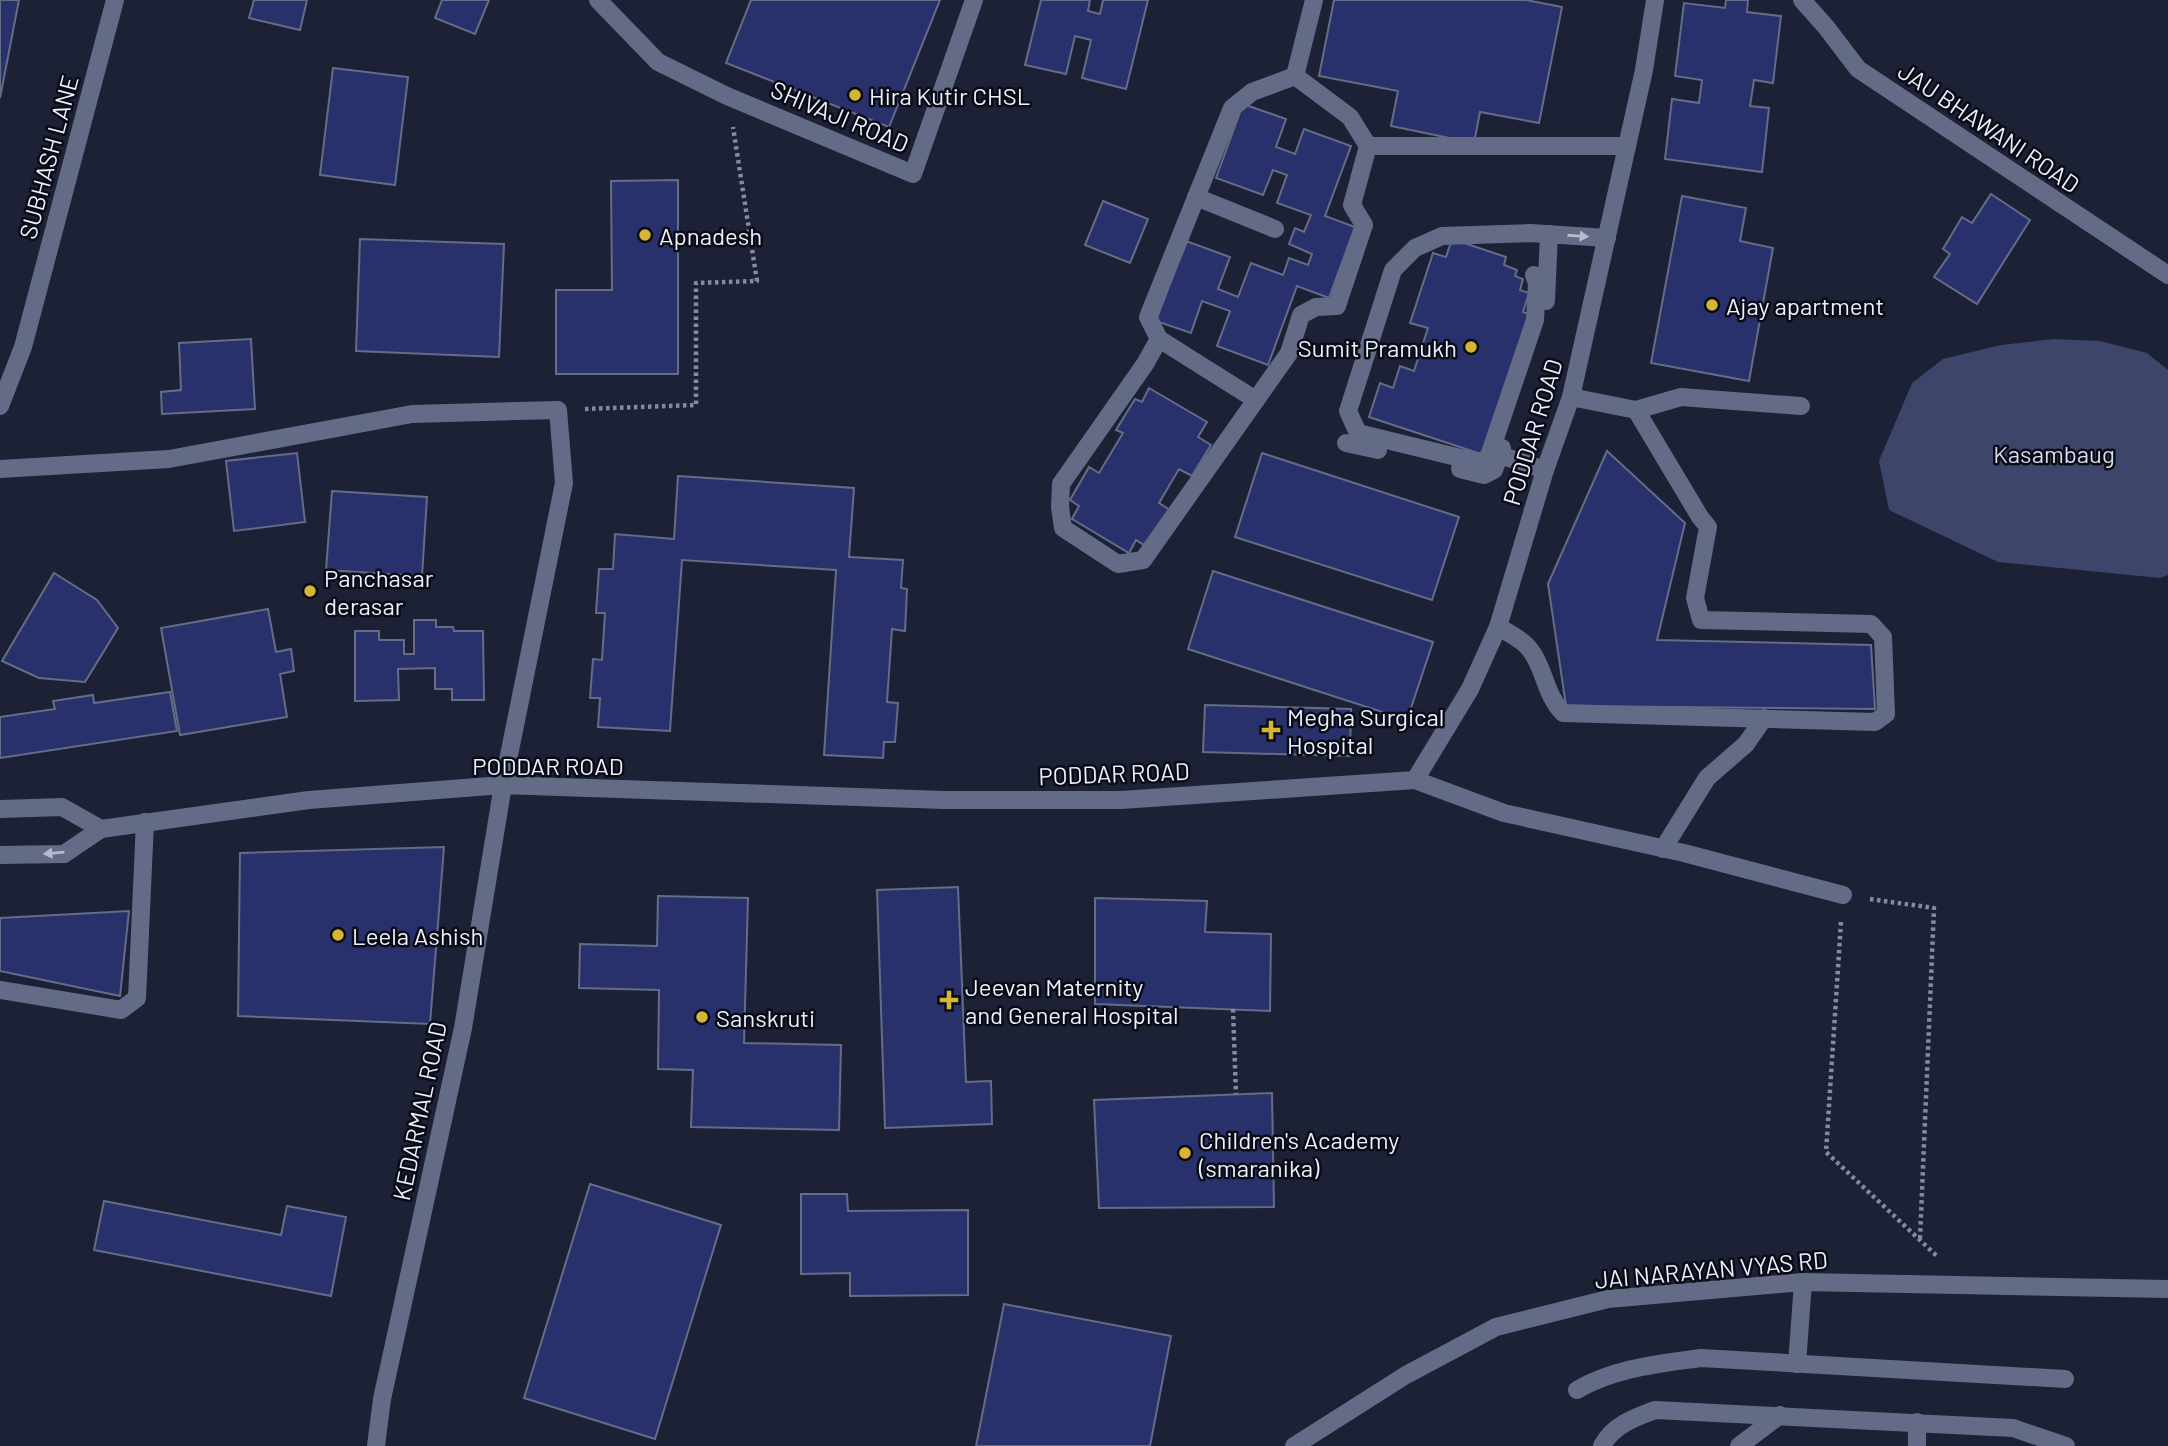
<svg xmlns="http://www.w3.org/2000/svg" width="2168" height="1446" font-family="Barlow,sans-serif">
  <style>
    .green { fill: #3d456a }
    .building { fill: #29316c; stroke: #656c86; stroke-width: 2 }
    .lines { fill: none; stroke-linecap: round; stroke-linejoin: round }
    .path { stroke: #868a9c; stroke-width: 4.5; stroke-dasharray: 3.5 3.5; stroke-linecap: butt }
    .minor { stroke: #646b87; stroke-width: 18 }
    .tertiary { stroke: #646b87; stroke-width: 18 }
    .oneway { fill: #b6bbcf }
    .poi-dot { fill: #d6b534; stroke: #090b15; stroke-width: 2.5 }
    .labels { text-anchor: middle; dominant-baseline: central; stroke-width: 5; stroke-linejoin: round; paint-order: stroke }
    .poi-label { font-size: 24px; fill: #ecf0ff; stroke: #090b15; text-anchor: start }
    .street-label { font-size: 24px; fill: #ecf0ff; stroke: #090b15 }
    .park-label { font-size: 24px; fill: #d7dcee; stroke: #090b15 }
  </style>
  <rect width="100%" height="100%" fill="#1c2136"/>
  <path class="green" d="M 2054,339 L 2100,341 L 2147,353 L 2168,370 L 2168,575 L 2160,578 L 1998,562 L 1889,510 L 1879,461 L 1912,383 L 1943,359 L 2001,345 Z"/>
  <g class="building">
    <path d="M 0,0 L 19,0 L 0,98 Z"/>
    <path d="M 254,0 L 307,0 L 300,30 L 249,18 Z"/>
    <path d="M 442,0 L 489,0 L 475,34 L 435,18 Z"/>
    <path d="M 751,0 L 940,0 L 889,127 L 726,63 Z"/>
    <path d="M 1041,0 L 1090,0 L 1088,11 L 1100,14 L 1103,0 L 1148,0 L 1126,89 L 1082,78 L 1091,40 L 1075,36 L 1066,74 L 1025,65 Z"/>
    <path d="M 1334,0 L 1526,0 L 1562,7 L 1539,123 L 1480,112 L 1474,143 L 1391,126 L 1398,91 L 1319,76 Z"/>
    <path d="M 1726,0 L 1748,0 L 1747,12 L 1781,16 L 1773,83 L 1754,80 L 1750,106 L 1769,108 L 1762,172 L 1665,159 L 1672,99 L 1699,103 L 1702,80 L 1675,76 L 1684,3 L 1725,8 Z"/>
    <path d="M 333,68 L 408,77 L 395,185 L 320,175 Z"/>
    <path d="M 1243,104 L 1286,119 L 1276,147 L 1295,154 L 1304,129 L 1351,146 L 1325,216 L 1355,227 L 1329,298 L 1297,286 L 1268,365 L 1217,346 L 1230,311 L 1202,301 L 1191,333 L 1156,321 L 1186,241 L 1230,257 L 1218,289 L 1238,297 L 1251,263 L 1283,275 L 1289,258 L 1308,265 L 1312,254 L 1289,244 L 1295,228 L 1304,232 L 1311,215 L 1277,203 L 1287,175 L 1273,170 L 1263,195 L 1216,178 Z"/>
    <path d="M 678,180 L 678,374 L 556,374 L 556,290 L 612,290 L 611,181 Z"/>
    <path d="M 1991,194 L 2030,220 L 1977,304 L 1934,277 L 1950,254 L 1943,249 L 1962,217 L 1972,223 Z"/>
    <path d="M 1682,196 L 1746,208 L 1740,241 L 1773,248 L 1749,381 L 1651,363 Z"/>
    <path d="M 1103,201 L 1148,219 L 1130,263 L 1085,245 Z"/>
    <path d="M 360,239 L 504,244 L 499,357 L 356,351 Z"/>
    <path d="M 1452,239 L 1506,257 L 1504,265 L 1517,270 L 1515,276 L 1523,279 L 1520,290 L 1529,293 L 1523,312 L 1531,315 L 1484,455 L 1369,417 L 1380,383 L 1393,388 L 1400,366 L 1414,371 L 1428,328 L 1410,323 L 1433,253 L 1446,257 Z"/>
    <path d="M 251,339 L 255,409 L 162,414 L 161,392 L 181,390 L 179,343 Z"/>
    <path d="M 1149,388 L 1207,422 L 1198,437 L 1211,445 L 1192,476 L 1179,469 L 1159,503 L 1170,510 L 1147,547 L 1136,540 L 1129,553 L 1072,519 L 1079,506 L 1070,500 L 1089,467 L 1099,473 L 1123,433 L 1116,430 L 1135,399 L 1142,402 Z"/>
    <path d="M 1607,451 L 1685,523 L 1657,640 L 1871,645 L 1875,709 L 1566,706 L 1548,584 Z"/>
    <path d="M 297,453 L 305,522 L 234,531 L 226,461 Z"/>
    <path d="M 1262,453 L 1459,517 L 1432,600 L 1235,537 Z"/>
    <path d="M 678,476 L 854,488 L 849,557 L 903,560 L 901,588 L 907,589 L 905,631 L 892,629 L 887,702 L 898,703 L 895,742 L 884,742 L 883,758 L 824,755 L 836,570 L 682,560 L 670,731 L 598,727 L 600,698 L 590,698 L 593,659 L 602,660 L 605,613 L 596,613 L 599,569 L 613,569 L 615,534 L 674,539 Z"/>
    <path d="M 332,491 L 427,497 L 422,576 L 326,570 Z"/>
    <path d="M 1213,571 L 1433,642 L 1407,720 L 1188,649 Z"/>
    <path d="M 54,573 L 97,600 L 118,628 L 85,682 L 39,678 L 2,661 Z"/>
    <path d="M 268,609 L 276,652 L 291,649 L 294,671 L 280,674 L 287,717 L 180,735 L 161,628 Z"/>
    <path d="M 414,620 L 436,620 L 436,627 L 453,627 L 454,631 L 483,631 L 484,700 L 452,700 L 452,689 L 435,689 L 435,668 L 398,669 L 399,700 L 355,701 L 355,631 L 379,631 L 379,640 L 404,640 L 404,654 L 414,654 Z"/>
    <path d="M 170,692 L 177,731 L 0,758 L 0,717 L 55,709 L 53,701 L 93,695 L 94,703 Z"/>
    <path d="M 1205,705 L 1351,709 L 1350,756 L 1203,752 Z"/>
    <path d="M 444,847 L 430,1024 L 238,1016 L 240,853 Z"/>
    <path d="M 958,887 L 966,1082 L 991,1081 L 992,1124 L 885,1128 L 877,890 Z"/>
    <path d="M 658,896 L 748,898 L 744,1043 L 841,1045 L 839,1130 L 691,1127 L 693,1070 L 658,1069 L 659,990 L 579,988 L 580,944 L 657,946 Z"/>
    <path d="M 1095,898 L 1207,901 L 1205,932 L 1271,934 L 1270,1011 L 1095,1004 Z"/>
    <path d="M 129,911 L 120,996 L 0,971 L 0,918 Z"/>
    <path d="M 1272,1093 L 1274,1207 L 1099,1208 L 1094,1100 Z"/>
    <path d="M 590,1184 L 721,1225 L 655,1439 L 524,1398 Z"/>
    <path d="M 801,1194 L 847,1194 L 848,1211 L 968,1210 L 968,1295 L 850,1296 L 850,1273 L 801,1274 Z"/>
    <path d="M 104,1201 L 281,1235 L 287,1206 L 346,1217 L 331,1296 L 94,1250 Z"/>
    <path d="M 1004,1304 L 1171,1336 L 1150,1446 L 976,1446 Z"/>
  </g>
  <g class="lines">
    <g class="path">
      <path d="M 585,409 L 696,405 L 696,283 L 757,281 L 733,127"/>
      <path d="M 1870,899 L 1934,908 L 1920,1239"/>
      <path d="M 1841,922 L 1826,1152 L 1938,1257"/>
      <path d="M 1233,1009 L 1236,1094"/>
    </g>
    <g class="minor">
      <path d="M 598,0 L 658,62 L 727,96 L 913,174 L 974,0"/>
      <path d="M 1314,0 L 1295,76 L 1252,92 L 1232,108 L 1148,317 L 1159,339 L 1145,364 L 1061,484 L 1060,507 L 1063,528 L 1118,564 L 1143,560 L 1289,353 L 1301,315 L 1316,307 L 1337,306 L 1364,225 L 1352,205 L 1368,146 L 1627,146"/>
      <path d="M 1802,0 L 1826,27 L 1858,69 L 2168,275"/>
      <path d="M 1295,76 L 1350,117 L 1368,146"/>
      <path d="M 1196,197 L 1275,229"/>
      <path d="M 1534,275 L 1537,283 L 1535,320 L 1488,459 L 1477,462 L 1358,433 L 1348,411 L 1393,270 L 1415,248 L 1442,236 L 1530,233 L 1607,238"/>
      <path d="M 1546,301 L 1549,234"/>
      <path d="M 1159,339 L 1256,400"/>
      <path d="M 0,406 L 23,347 L 115,0"/>
      <path d="M 1636,410 L 1681,397 L 1801,406"/>
      <path d="M 1346,443 L 1378,450"/>
      <path d="M 1500,455 L 1545,470"/>
      <path d="M 0,469 L 169,459 L 412,414 L 558,410 L 564,483 L 503,785 L 463,1028 L 382,1399 L 376,1446"/>
      <path d="M 1460,469 L 1484,475 L 1494,470 L 1502,448"/>
      <path d="M 1498,627 C 1507,632 1519,638 1526,645 C 1545,665 1544,694 1563,713 L 1875,722 L 1886,714 L 1883,637 L 1871,624 L 1701,620 L 1695,598 L 1708,527 L 1700,517 L 1636,410 L 1571,397"/>
      <path d="M 1415,780 L 1504,813 L 1684,853 L 1843,895"/>
      <path d="M 1663,849 L 1707,778 L 1746,744 L 1764,718"/>
      <path d="M 0,990 L 121,1010 L 137,998 L 145,822"/>
      <path d="M 1797,1364 L 1803,1282"/>
      <path d="M 1577,1390 C 1615,1368 1658,1364 1701,1358 L 2065,1379"/>
      <path d="M 1602,1446 C 1613,1425 1634,1418 1655,1410 L 2013,1428 L 2066,1446"/>
      <path d="M 1739,1446 L 1780,1415"/>
      <path d="M 1917,1446 L 1917,1422"/>
    </g>
    <g class="tertiary">
      <path d="M 0,809 L 62,807 L 101,829 L 309,800 L 503,785 L 944,800 L 1121,800 L 1415,780 L 1470,689 L 1498,627 L 1545,470 L 1571,397 L 1644,70 L 1655,0"/>
      <path d="M 0,855 L 64,854 L 101,829"/>
      <path d="M 1294,1446 L 1406,1375 L 1496,1327 L 1608,1299 L 1803,1282 L 2168,1289"/>
    </g>
  </g>
  <defs><path id="oneway-solid" d="M-6-.8H1V-3.2L6.5 0L1 3.2V.8H-6Z" transform="scale(1.75)"/></defs>
  <g class="oneway">
    <use href="#oneway-solid" transform="translate(1578 236) rotate(4)"/>
    <use href="#oneway-solid" transform="translate(54 853) rotate(175)"/>
  </g>
  <g class="poi-dot">
    <circle cx="855" cy="95" r="7"/>
    <circle cx="645" cy="235" r="7"/>
    <circle cx="1712" cy="305" r="7"/>
    <circle cx="1471" cy="347" r="7"/>
    <circle cx="310" cy="591" r="7"/>
    <path d="M1267.5 719.5h7v7h7v7h-7v7h-7v-7h-7v-7h7z"/>
    <circle cx="338" cy="935" r="7"/>
    <path d="M945.5 989.5h7v7h7v7h-7v7h-7v-7h-7v-7h7z"/>
    <circle cx="702" cy="1017" r="7"/>
    <circle cx="1185" cy="1153" r="7"/>
  </g>
  <g class="labels">
    <g class="poi-label">
      <text x="869" y="95">Hira Kutir CHSL</text>
      <text x="659" y="235">Apnadesh</text>
      <text x="1726" y="305">Ajay apartment</text>
      <text x="1457" y="347" text-anchor="end">Sumit Pramukh</text>
      <text x="324" y="577">Panchasar<tspan x="324" dy="28">derasar</tspan></text>
      <text x="1287" y="716">Megha Surgical<tspan x="1287" dy="28">Hospital</tspan></text>
      <text x="352" y="935">Leela Ashish</text>
      <text x="965" y="986">Jeevan Maternity<tspan x="965" dy="28">and General Hospital</tspan></text>
      <text x="716" y="1017">Sanskruti</text>
      <text x="1199" y="1139">Children's Academy<tspan x="1199" dy="28">(smaranika)</tspan></text>
    </g>
    <g class="street-label">
      <text transform="translate(840 116) rotate(23)">SHIVAJI ROAD</text>
      <text transform="translate(1989 127) rotate(34)">JAU BHAWANI ROAD</text>
      <text transform="translate(48 157) rotate(-75)">SUBHASH LANE</text>
      <text transform="translate(1532 432) rotate(-73)">PODDAR ROAD</text>
      <text x="548" y="765">PODDAR ROAD</text>
      <text transform="translate(1114 773) rotate(-2)">PODDAR ROAD</text>
      <text transform="translate(419 1111) rotate(-78)">KEDARMAL ROAD</text>
      <text transform="translate(1711 1269) rotate(-5)">JAI NARAYAN VYAS RD</text>
    </g>
    <g class="park-label">
      <text x="2054" y="453">Kasambaug</text>
    </g>
  </g>
</svg>
